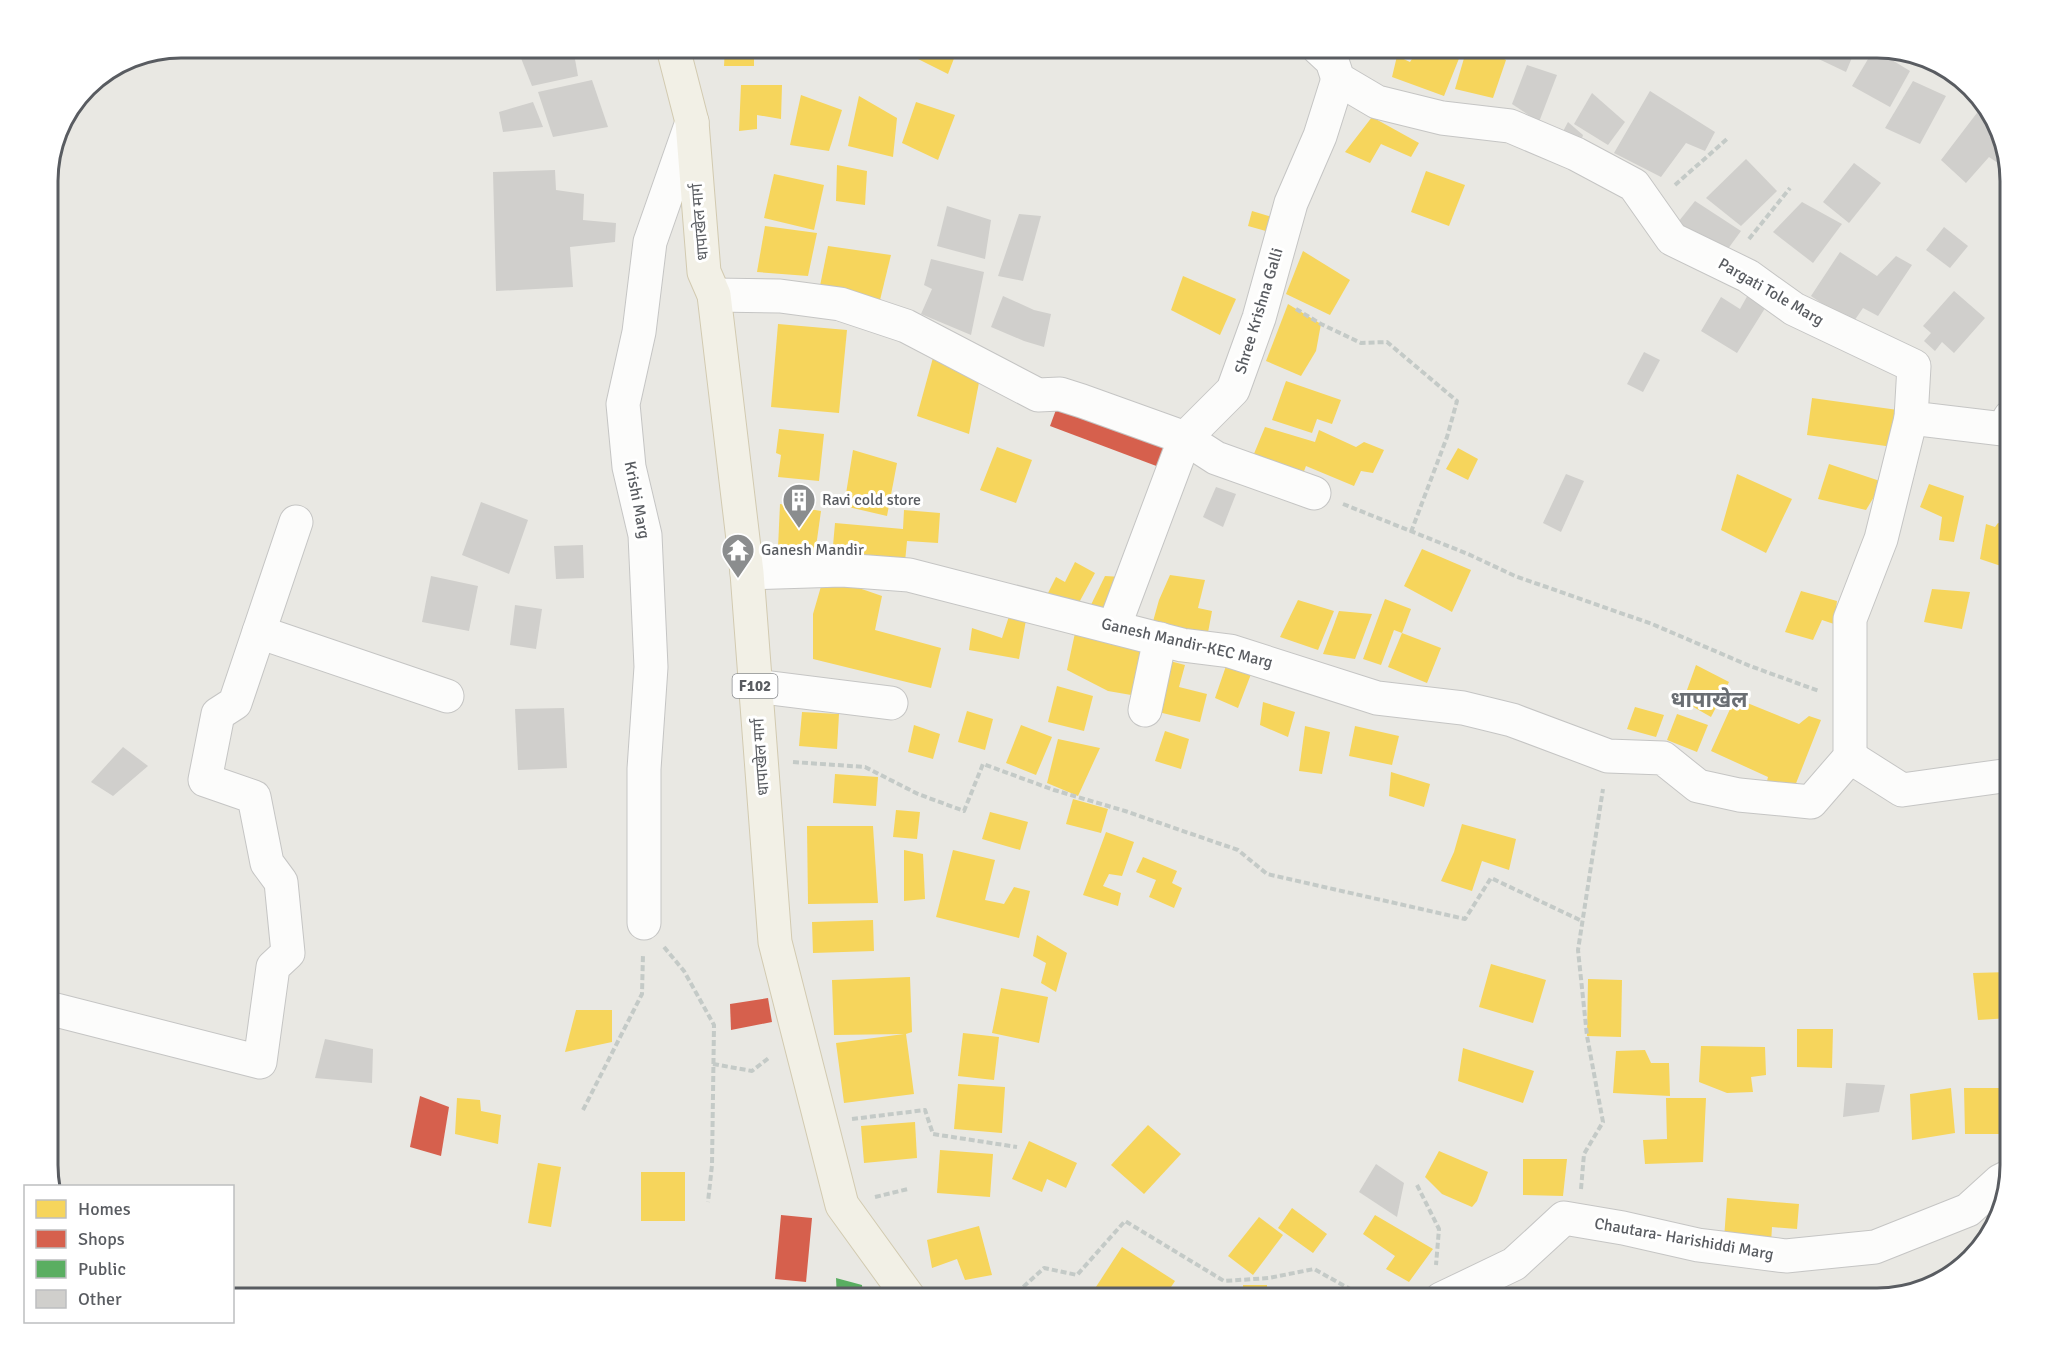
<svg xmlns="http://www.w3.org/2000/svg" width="2058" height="1347" font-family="Signika,'Noto Sans Devanagari',sans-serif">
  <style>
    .homes { fill: #f6d55c }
    .shops { fill: #d6604d }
    .public { fill: #5aae61 }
    .building { fill: #d0cfcc }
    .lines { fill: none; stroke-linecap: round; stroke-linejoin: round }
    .minor-casing { stroke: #c5c5c4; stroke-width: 35 }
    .major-casing { stroke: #d2cab0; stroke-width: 35 }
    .path { stroke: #c4cac7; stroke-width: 4; stroke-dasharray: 6 3; stroke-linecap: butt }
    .minor { stroke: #fcfcfb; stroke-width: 33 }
    .major { stroke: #f2f0e6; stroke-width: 33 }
    .labels { text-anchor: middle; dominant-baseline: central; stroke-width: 6; stroke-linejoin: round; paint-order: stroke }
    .shield { fill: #fff; stroke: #8b8d90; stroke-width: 1.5 }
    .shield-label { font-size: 15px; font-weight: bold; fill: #595c61 }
    .street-label { font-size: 16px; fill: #595c61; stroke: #fff }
    .poi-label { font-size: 16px; fill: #595c61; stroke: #fff; text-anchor: start }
    .district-label { font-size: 22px; font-weight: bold; fill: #6a6e73; stroke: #fff }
    .rim { fill: none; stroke: #595c61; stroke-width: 3 }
  </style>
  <rect width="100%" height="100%" fill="#e9e8e3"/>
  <g class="homes">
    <path d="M 725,48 L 754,48 L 754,66 L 724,66 Z"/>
    <path d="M 903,48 L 958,48 L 948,74 L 902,51 Z"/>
    <path d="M 1419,48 L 1448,48 L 1462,51 L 1444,96 L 1392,77 L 1397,56 L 1410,62 Z"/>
    <path d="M 1467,48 L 1482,48 L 1506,60 L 1493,98 L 1455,89 Z"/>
    <path d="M 741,85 L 782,85 L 781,119 L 757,115 L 757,129 L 739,131 Z"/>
    <path d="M 801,95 L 842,110 L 829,151 L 790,145 Z"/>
    <path d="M 859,96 L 897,118 L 893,157 L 848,146 Z"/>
    <path d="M 916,102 L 955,115 L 938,160 L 902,143 Z"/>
    <path d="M 1372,117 L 1419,143 L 1411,157 L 1381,144 L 1370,163 L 1345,152 Z"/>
    <path d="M 837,165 L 867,171 L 865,205 L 836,201 Z"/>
    <path d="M 1426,171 L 1465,185 L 1449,226 L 1411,212 Z"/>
    <path d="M 774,174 L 824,185 L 814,230 L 764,218 Z"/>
    <path d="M 1252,211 L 1285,221 L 1273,233 L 1248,226 Z"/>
    <path d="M 765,226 L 817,233 L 808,276 L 757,272 Z"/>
    <path d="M 828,246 L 891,255 L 880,300 L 820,286 Z"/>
    <path d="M 1303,251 L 1350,280 L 1330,315 L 1286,294 Z"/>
    <path d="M 1183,276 L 1236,299 L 1220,335 L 1171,310 Z"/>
    <path d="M 1288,304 L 1321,324 L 1316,351 L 1301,376 L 1266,361 Z"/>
    <path d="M 778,324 L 847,330 L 839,413 L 771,407 Z"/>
    <path d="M 934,354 L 982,367 L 969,434 L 917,416 Z"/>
    <path d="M 1286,381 L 1341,400 L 1332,424 L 1317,419 L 1312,433 L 1272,420 Z"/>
    <path d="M 1812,398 L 1905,411 L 1900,448 L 1807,435 Z"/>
    <path d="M 1265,427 L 1315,442 L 1319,430 L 1356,447 L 1364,442 L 1384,450 L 1373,473 L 1361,471 L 1354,486 L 1306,466 L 1301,479 L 1251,461 Z"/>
    <path d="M 779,429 L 824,434 L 819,481 L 778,477 L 781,455 L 776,453 Z"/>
    <path d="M 997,447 L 1032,460 L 1016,503 L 980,490 Z"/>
    <path d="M 1458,448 L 1478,459 L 1468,480 L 1446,469 Z"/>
    <path d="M 853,450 L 897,463 L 887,516 L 844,506 Z"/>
    <path d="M 1829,464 L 1883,482 L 1866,510 L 1818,499 Z"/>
    <path d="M 1737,474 L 1792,499 L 1766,553 L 1721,530 Z"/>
    <path d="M 1929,484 L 1964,496 L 1954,542 L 1939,540 L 1942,517 L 1920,507 Z"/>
    <path d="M 780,504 L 821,511 L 815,554 L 778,548 Z"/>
    <path d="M 904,510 L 940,513 L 938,543 L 907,541 L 905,562 L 832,557 L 835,523 L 903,529 Z"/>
    <path d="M 1998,523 L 2010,526 L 2010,569 L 1980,559 L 1986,524 L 1995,527 Z"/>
    <path d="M 1422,549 L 1471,570 L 1452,612 L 1404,586 Z"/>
    <path d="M 1075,562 L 1095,573 L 1075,610 L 1047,595 L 1056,577 L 1065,582 Z"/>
    <path d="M 1170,575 L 1205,580 L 1198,608 L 1212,611 L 1207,638 L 1152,625 L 1159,600 Z"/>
    <path d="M 824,576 L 882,596 L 875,630 L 941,648 L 931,688 L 813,659 L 813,614 Z"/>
    <path d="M 1105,576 L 1122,577 L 1107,616 L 1088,611 Z"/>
    <path d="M 1932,589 L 1970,592 L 1962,629 L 1924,622 Z"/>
    <path d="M 1801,591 L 1837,601 L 1834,624 L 1822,620 L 1813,640 L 1785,632 Z"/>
    <path d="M 1385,599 L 1411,609 L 1402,633 L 1394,630 L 1381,665 L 1363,659 Z"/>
    <path d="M 1298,600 L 1334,611 L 1318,650 L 1280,637 Z"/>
    <path d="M 1339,611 L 1372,614 L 1355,659 L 1323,654 Z"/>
    <path d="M 1010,613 L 1026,620 L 1019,659 L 969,650 L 972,628 L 1002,638 Z"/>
    <path d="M 1075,633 L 1145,648 L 1137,696 L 1108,691 L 1067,670 Z"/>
    <path d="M 1402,633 L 1441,648 L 1427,683 L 1388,667 Z"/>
    <path d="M 1166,660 L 1185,665 L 1179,687 L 1207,694 L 1200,722 L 1154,711 Z"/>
    <path d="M 1227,663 L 1253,669 L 1238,708 L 1215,698 Z"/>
    <path d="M 1696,665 L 1729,682 L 1711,717 L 1683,701 Z"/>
    <path d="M 1057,686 L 1093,696 L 1084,731 L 1048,722 Z"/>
    <path d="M 1735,698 L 1799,724 L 1809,716 L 1821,720 L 1791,796 L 1766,785 L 1768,777 L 1711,751 Z"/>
    <path d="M 1263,702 L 1295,712 L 1288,737 L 1260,725 Z"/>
    <path d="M 1635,707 L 1664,715 L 1656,737 L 1627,729 Z"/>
    <path d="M 967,711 L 993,719 L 985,750 L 958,742 Z"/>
    <path d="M 802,712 L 839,714 L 837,749 L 799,746 Z"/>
    <path d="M 1677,714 L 1708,725 L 1697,752 L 1667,740 Z"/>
    <path d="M 914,725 L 940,734 L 933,759 L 908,752 Z"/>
    <path d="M 1021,725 L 1052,737 L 1036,775 L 1006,763 Z"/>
    <path d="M 1305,726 L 1330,732 L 1322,774 L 1299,771 Z"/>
    <path d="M 1355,726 L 1399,736 L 1392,765 L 1349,756 Z"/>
    <path d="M 1165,731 L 1189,739 L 1181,769 L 1155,761 Z"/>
    <path d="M 1058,739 L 1100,748 L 1078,796 L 1047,783 Z"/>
    <path d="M 1391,772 L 1430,784 L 1424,807 L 1389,796 Z"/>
    <path d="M 835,774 L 878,777 L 876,806 L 833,803 Z"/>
    <path d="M 1073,799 L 1108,809 L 1101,833 L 1066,824 Z"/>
    <path d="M 896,810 L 920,812 L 917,839 L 893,837 Z"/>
    <path d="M 990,812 L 1028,822 L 1020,850 L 982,839 Z"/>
    <path d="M 1462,824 L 1516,839 L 1509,870 L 1482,861 L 1472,891 L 1441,881 L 1454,852 Z"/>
    <path d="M 807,826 L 873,826 L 878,903 L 808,904 Z"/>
    <path d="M 1106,832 L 1134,842 L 1122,876 L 1109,874 L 1103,886 L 1121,893 L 1118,906 L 1083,895 Z"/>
    <path d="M 904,850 L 923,854 L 925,899 L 904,901 Z"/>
    <path d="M 953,850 L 995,860 L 985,900 L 1004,904 L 1014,887 L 1030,891 L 1019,938 L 936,917 Z"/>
    <path d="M 1143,857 L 1177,871 L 1172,883 L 1182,888 L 1174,908 L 1149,897 L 1156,880 L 1136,872 Z"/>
    <path d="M 873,920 L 874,951 L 813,953 L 812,922 Z"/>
    <path d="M 1037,935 L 1067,953 L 1056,992 L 1041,983 L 1046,963 L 1033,956 Z"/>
    <path d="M 1491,964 L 1546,980 L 1533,1023 L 1479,1007 Z"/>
    <path d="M 2010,972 L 2010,1018 L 1978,1020 L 1973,973 Z"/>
    <path d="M 910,977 L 912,1032 L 906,1034 L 914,1094 L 844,1103 L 836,1043 L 904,1034 L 834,1035 L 832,980 Z"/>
    <path d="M 1588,979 L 1622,980 L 1621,1037 L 1587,1036 Z"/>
    <path d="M 1001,988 L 1048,997 L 1039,1043 L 992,1033 Z"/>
    <path d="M 576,1010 L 612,1010 L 612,1042 L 565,1052 Z"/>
    <path d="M 1797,1029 L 1833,1029 L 1832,1068 L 1797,1067 Z"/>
    <path d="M 963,1033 L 999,1037 L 994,1080 L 958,1076 Z"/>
    <path d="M 1701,1046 L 1765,1047 L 1766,1075 L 1751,1077 L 1753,1092 L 1727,1093 L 1699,1082 Z"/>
    <path d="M 1463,1048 L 1534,1071 L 1523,1103 L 1458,1081 Z"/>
    <path d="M 1645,1050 L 1651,1063 L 1669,1063 L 1670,1096 L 1613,1093 L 1616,1051 Z"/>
    <path d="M 958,1084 L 1005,1087 L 1002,1133 L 954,1129 Z"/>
    <path d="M 1951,1088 L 1955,1133 L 1912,1140 L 1910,1094 Z"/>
    <path d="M 1964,1088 L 2000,1088 L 2003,1116 L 2010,1116 L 2010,1134 L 1965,1134 Z"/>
    <path d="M 457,1098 L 480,1100 L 481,1111 L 501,1115 L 498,1144 L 455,1134 Z"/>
    <path d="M 1666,1098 L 1706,1098 L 1703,1162 L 1645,1164 L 1643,1140 L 1667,1139 Z"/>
    <path d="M 915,1122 L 917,1158 L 864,1163 L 861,1126 Z"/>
    <path d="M 1148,1125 L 1181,1154 L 1144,1194 L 1111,1165 Z"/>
    <path d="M 1029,1141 L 1077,1163 L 1066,1188 L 1047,1179 L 1042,1192 L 1012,1179 Z"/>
    <path d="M 940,1150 L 993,1154 L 990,1197 L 937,1193 Z"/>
    <path d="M 1439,1151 L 1488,1172 L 1477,1201 L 1472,1207 L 1442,1194 L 1425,1177 Z"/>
    <path d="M 1523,1159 L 1567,1159 L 1563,1196 L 1523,1195 Z"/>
    <path d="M 538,1163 L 561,1167 L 551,1227 L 528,1223 Z"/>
    <rect x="641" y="1172" width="44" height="49"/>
    <path d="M 1727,1198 L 1799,1204 L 1797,1229 L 1772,1227 L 1771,1243 L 1724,1239 Z"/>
    <path d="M 1292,1208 L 1327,1234 L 1313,1253 L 1278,1228 Z"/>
    <path d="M 1375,1215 L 1433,1249 L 1409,1282 L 1386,1269 L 1395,1256 L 1363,1234 Z"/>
    <path d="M 1259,1217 L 1283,1235 L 1253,1275 L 1228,1256 Z"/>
    <path d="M 979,1226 L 992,1275 L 965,1280 L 957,1259 L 932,1268 L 927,1240 Z"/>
    <path d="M 1122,1247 L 1175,1281 L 1163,1299 L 1101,1299 L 1092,1293 Z"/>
    <path d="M 1243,1285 L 1267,1285 L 1267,1299 L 1244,1299 Z"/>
  </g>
  <g class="shops">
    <path d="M 1057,407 L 1177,444 L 1167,470 L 1050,426 Z"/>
    <path d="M 768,998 L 772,1022 L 731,1030 L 730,1004 Z"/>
    <path d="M 420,1096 L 449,1107 L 441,1156 L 410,1147 Z"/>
    <path d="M 781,1215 L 812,1218 L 806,1282 L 775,1279 Z"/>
  </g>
  <path class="public" d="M 836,1278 L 862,1285 L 863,1299 L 837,1299 Z"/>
  <g class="building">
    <path d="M 517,48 L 573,48 L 578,76 L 532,86 Z"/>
    <path d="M 1553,48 L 1579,48 L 1571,58 Z"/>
    <path d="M 1808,48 L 1856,48 L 1846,72 L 1806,53 Z"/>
    <path d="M 1874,49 L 1910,71 L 1890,107 L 1852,86 Z"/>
    <path d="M 1527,65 L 1557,75 L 1539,122 L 1512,104 Z"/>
    <path d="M 592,80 L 608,127 L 553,137 L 538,92 Z"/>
    <path d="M 1913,81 L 1946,96 L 1920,144 L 1885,128 Z"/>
    <path d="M 1650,91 L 1715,132 L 1705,151 L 1686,143 L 1661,177 L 1614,153 Z"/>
    <path d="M 1592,93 L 1625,122 L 1608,145 L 1574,124 Z"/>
    <path d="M 533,102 L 543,127 L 503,132 L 499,112 Z"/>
    <path d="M 1983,105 L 1992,115 L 2007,169 L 1989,157 L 1966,183 L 1941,160 Z"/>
    <path d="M 1568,122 L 1583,135 L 1581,142 L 1560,137 Z"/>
    <path d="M 1746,159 L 1777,191 L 1741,226 L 1706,198 Z"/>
    <path d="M 1854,163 L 1881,183 L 1849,223 L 1823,202 Z"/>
    <path d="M 555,170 L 556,190 L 584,194 L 583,220 L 616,223 L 615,242 L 570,247 L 573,287 L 496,291 L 493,172 Z"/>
    <path d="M 1695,201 L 1741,231 L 1722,257 L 1675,226 Z"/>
    <path d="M 1802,202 L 1842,224 L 1813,263 L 1773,232 Z"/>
    <path d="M 947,206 L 991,220 L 985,259 L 937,246 Z"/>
    <path d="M 1019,214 L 1041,216 L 1023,281 L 998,276 Z"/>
    <path d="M 1944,227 L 1968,246 L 1950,268 L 1926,250 Z"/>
    <path d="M 1840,252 L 1877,276 L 1896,256 L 1912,265 L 1878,316 L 1863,308 L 1852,324 L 1811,296 Z"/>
    <path d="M 931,259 L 984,272 L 971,335 L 921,314 L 932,289 L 924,285 Z"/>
    <path d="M 1954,291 L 1985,318 L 1954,353 L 1942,342 L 1935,351 L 1924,341 L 1931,333 L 1923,326 Z"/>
    <path d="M 1749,293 L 1767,305 L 1737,353 L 1701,331 L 1721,297 L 1740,309 Z"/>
    <path d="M 1003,296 L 1034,310 L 1051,314 L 1044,347 L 1024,341 L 991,327 Z"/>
    <path d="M 1644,352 L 1660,360 L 1643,392 L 1627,384 Z"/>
    <path d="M 1566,474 L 1584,481 L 1561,532 L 1543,523 Z"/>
    <path d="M 1216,487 L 1236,494 L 1223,527 L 1203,517 Z"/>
    <path d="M 481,502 L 528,520 L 509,574 L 462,555 Z"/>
    <path d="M 583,545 L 584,578 L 556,579 L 554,546 Z"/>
    <path d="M 431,576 L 478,586 L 469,631 L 422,622 Z"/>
    <path d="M 515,605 L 542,609 L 536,649 L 510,645 Z"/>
    <path d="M 564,708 L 567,768 L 518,770 L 515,709 Z"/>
    <path d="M 123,747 L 148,766 L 113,796 L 91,782 Z"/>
    <path d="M 325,1039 L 373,1049 L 372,1083 L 315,1078 Z"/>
    <path d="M 1846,1083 L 1885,1085 L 1879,1112 L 1843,1117 Z"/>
    <path d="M 1376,1164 L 1404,1183 L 1397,1217 L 1359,1192 Z"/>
  </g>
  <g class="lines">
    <defs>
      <g id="minor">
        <path d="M 1318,48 L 1332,61 L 1338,79 L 1377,102 L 1442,118 L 1510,126 L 1576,154 L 1634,185 L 1672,239 L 1748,276 L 1794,309 L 1914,366 L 1911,418 L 2003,429 L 2010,417"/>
        <path d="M 714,295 L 780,296 L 840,304 L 906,326 L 1038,395 L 1060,394 L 1082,401 L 1185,438 L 1216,458 L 1314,493"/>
        <path d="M 747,573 L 842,570 L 909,575 L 1182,645 L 1230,651 L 1377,698 L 1463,708 L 1512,720 L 1608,756 L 1663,758 L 1698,786 L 1739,795 L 1811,802 L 1850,757 L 1850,619 L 1881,539 L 1911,418"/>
        <path d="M 1114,627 L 1185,438 L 1233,390 L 1259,318 L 1291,203 L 1320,136 L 1338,79"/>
        <path d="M 259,632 L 447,696"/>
        <path d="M 755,686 L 891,703"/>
        <path d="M 1145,710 L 1160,639"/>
        <path d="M 1850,757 L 1902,790 L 2010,775"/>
        <path d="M 644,923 L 644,769 L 651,667 L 645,535 L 629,467 L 623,404 L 639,332 L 650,242 L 692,122"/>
        <path d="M 48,1008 L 260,1062 L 273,967 L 288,953 L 281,882 L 267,863 L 254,797 L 205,780 L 218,714 L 235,703 L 296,522"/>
        <path d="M 1441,1299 L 1514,1264 L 1564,1218 L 1623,1228 L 1698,1245 L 1786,1256 L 1875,1247 L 1968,1210 L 2000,1181 L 2006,1178"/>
      </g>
      <path id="major" d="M 673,48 L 692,122 L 704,272 L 714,295 L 747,573 L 775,942 L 842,1205 L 910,1299"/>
    </defs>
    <use href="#minor" class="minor-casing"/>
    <use href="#major" class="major-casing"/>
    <g class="path">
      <path d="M 1675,185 L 1727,139"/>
      <path d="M 1749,239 L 1790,188"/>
      <path d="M 1296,309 L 1321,324 L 1361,343 L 1387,342 L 1457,401 L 1447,437 L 1411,532"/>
      <path d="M 1343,504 L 1468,554 L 1515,576 L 1652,624 L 1750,666 L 1819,691"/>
      <path d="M 793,762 L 865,767 L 918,794 L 964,811 L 983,764 L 1054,790 L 1125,811 L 1238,850 L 1267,874 L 1465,919 L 1491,878 L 1582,921"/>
      <path d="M 664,947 L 684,971 L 714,1025 L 712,1165 L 708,1202"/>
      <path d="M 713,1064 L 752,1071 L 770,1057"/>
      <path d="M 583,1110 L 642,994 L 643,954"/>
      <path d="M 852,1119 L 925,1110 L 933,1134 L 1017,1147"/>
      <path d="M 1417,1185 L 1439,1229 L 1436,1265"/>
      <path d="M 1581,1189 L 1584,1154 L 1603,1122 L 1587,1036 L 1578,950 L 1603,789"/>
      <path d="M 875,1197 L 908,1189"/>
      <path d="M 1010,1299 L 1044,1268 L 1077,1275 L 1125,1221 L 1224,1281 L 1269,1278 L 1314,1269 L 1368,1299"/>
    </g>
    <use href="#minor" class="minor"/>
    <use href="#major" class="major"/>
  </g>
  <defs>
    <symbol id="building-pin" viewBox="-11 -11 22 30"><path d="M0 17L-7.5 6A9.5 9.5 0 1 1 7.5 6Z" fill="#8b8d8e" stroke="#fff"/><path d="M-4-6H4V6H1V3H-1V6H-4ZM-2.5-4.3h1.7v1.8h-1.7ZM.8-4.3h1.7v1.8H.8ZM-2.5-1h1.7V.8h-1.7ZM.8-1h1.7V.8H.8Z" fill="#fff"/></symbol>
    <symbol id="temple-pin" viewBox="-11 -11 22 30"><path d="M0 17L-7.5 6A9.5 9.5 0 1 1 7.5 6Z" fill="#8b8d8e" stroke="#fff"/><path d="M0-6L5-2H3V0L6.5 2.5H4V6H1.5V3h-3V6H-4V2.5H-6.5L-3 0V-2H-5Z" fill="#fff"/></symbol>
  </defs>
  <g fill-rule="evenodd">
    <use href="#building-pin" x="780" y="481" width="38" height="52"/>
    <use href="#temple-pin" x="719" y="531" width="38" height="52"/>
  </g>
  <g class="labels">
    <rect class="shield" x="732.5" y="674" width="45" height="24" rx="4.5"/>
    <g class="shield-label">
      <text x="755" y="686">F102</text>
    </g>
    <g class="street-label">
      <text transform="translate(700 222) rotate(-95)">धापाखेल मार्ग</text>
      <text transform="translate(1771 292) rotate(30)">Pargati Tole Marg</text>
      <text transform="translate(1259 311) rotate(-73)">Shree Krishna Galli</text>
      <text transform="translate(637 500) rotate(79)">Krishi Marg</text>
      <text transform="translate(1187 643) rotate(13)">Ganesh Mandir-KEC Marg</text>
      <text transform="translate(761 757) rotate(-94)">धापाखेल मार्ग</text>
      <text transform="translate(1684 1239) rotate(10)">Chautara- Harishiddi Marg</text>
    </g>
    <g class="poi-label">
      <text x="822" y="500">Ravi cold store</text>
      <text x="761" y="550">Ganesh Mandir</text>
    </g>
    <g class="district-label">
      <text x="1709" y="699">धापाखेल</text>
    </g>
  </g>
  <path d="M0 0H2058V1347H0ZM181 58H1877A123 123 0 0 1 2000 181V1165A123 123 0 0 1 1877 1288H181A123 123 0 0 1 58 1165V181A123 123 0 0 1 181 58Z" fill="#fff" fill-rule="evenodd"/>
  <path class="rim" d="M181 58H1877A123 123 0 0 1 2000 181V1165A123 123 0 0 1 1877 1288H181A123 123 0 0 1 58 1165V181A123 123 0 0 1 181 58Z"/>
  <rect x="24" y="1185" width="210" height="138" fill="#ffffff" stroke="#bdbec0" stroke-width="1.5"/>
  <rect x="36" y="1200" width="30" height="18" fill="#f6d55c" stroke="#bdbec0" stroke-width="1.5"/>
  <text x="78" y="1215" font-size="18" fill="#595c61">Homes</text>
  <rect x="36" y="1230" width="30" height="18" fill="#d6604d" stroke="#bdbec0" stroke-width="1.5"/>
  <text x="78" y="1245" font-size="18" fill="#595c61">Shops</text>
  <rect x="36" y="1260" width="30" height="18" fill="#5aae61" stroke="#bdbec0" stroke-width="1.5"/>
  <text x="78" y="1275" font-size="18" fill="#595c61">Public</text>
  <rect x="36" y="1290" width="30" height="18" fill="#d0cfcc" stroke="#bdbec0" stroke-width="1.5"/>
  <text x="78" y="1305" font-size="18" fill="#595c61">Other</text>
</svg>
